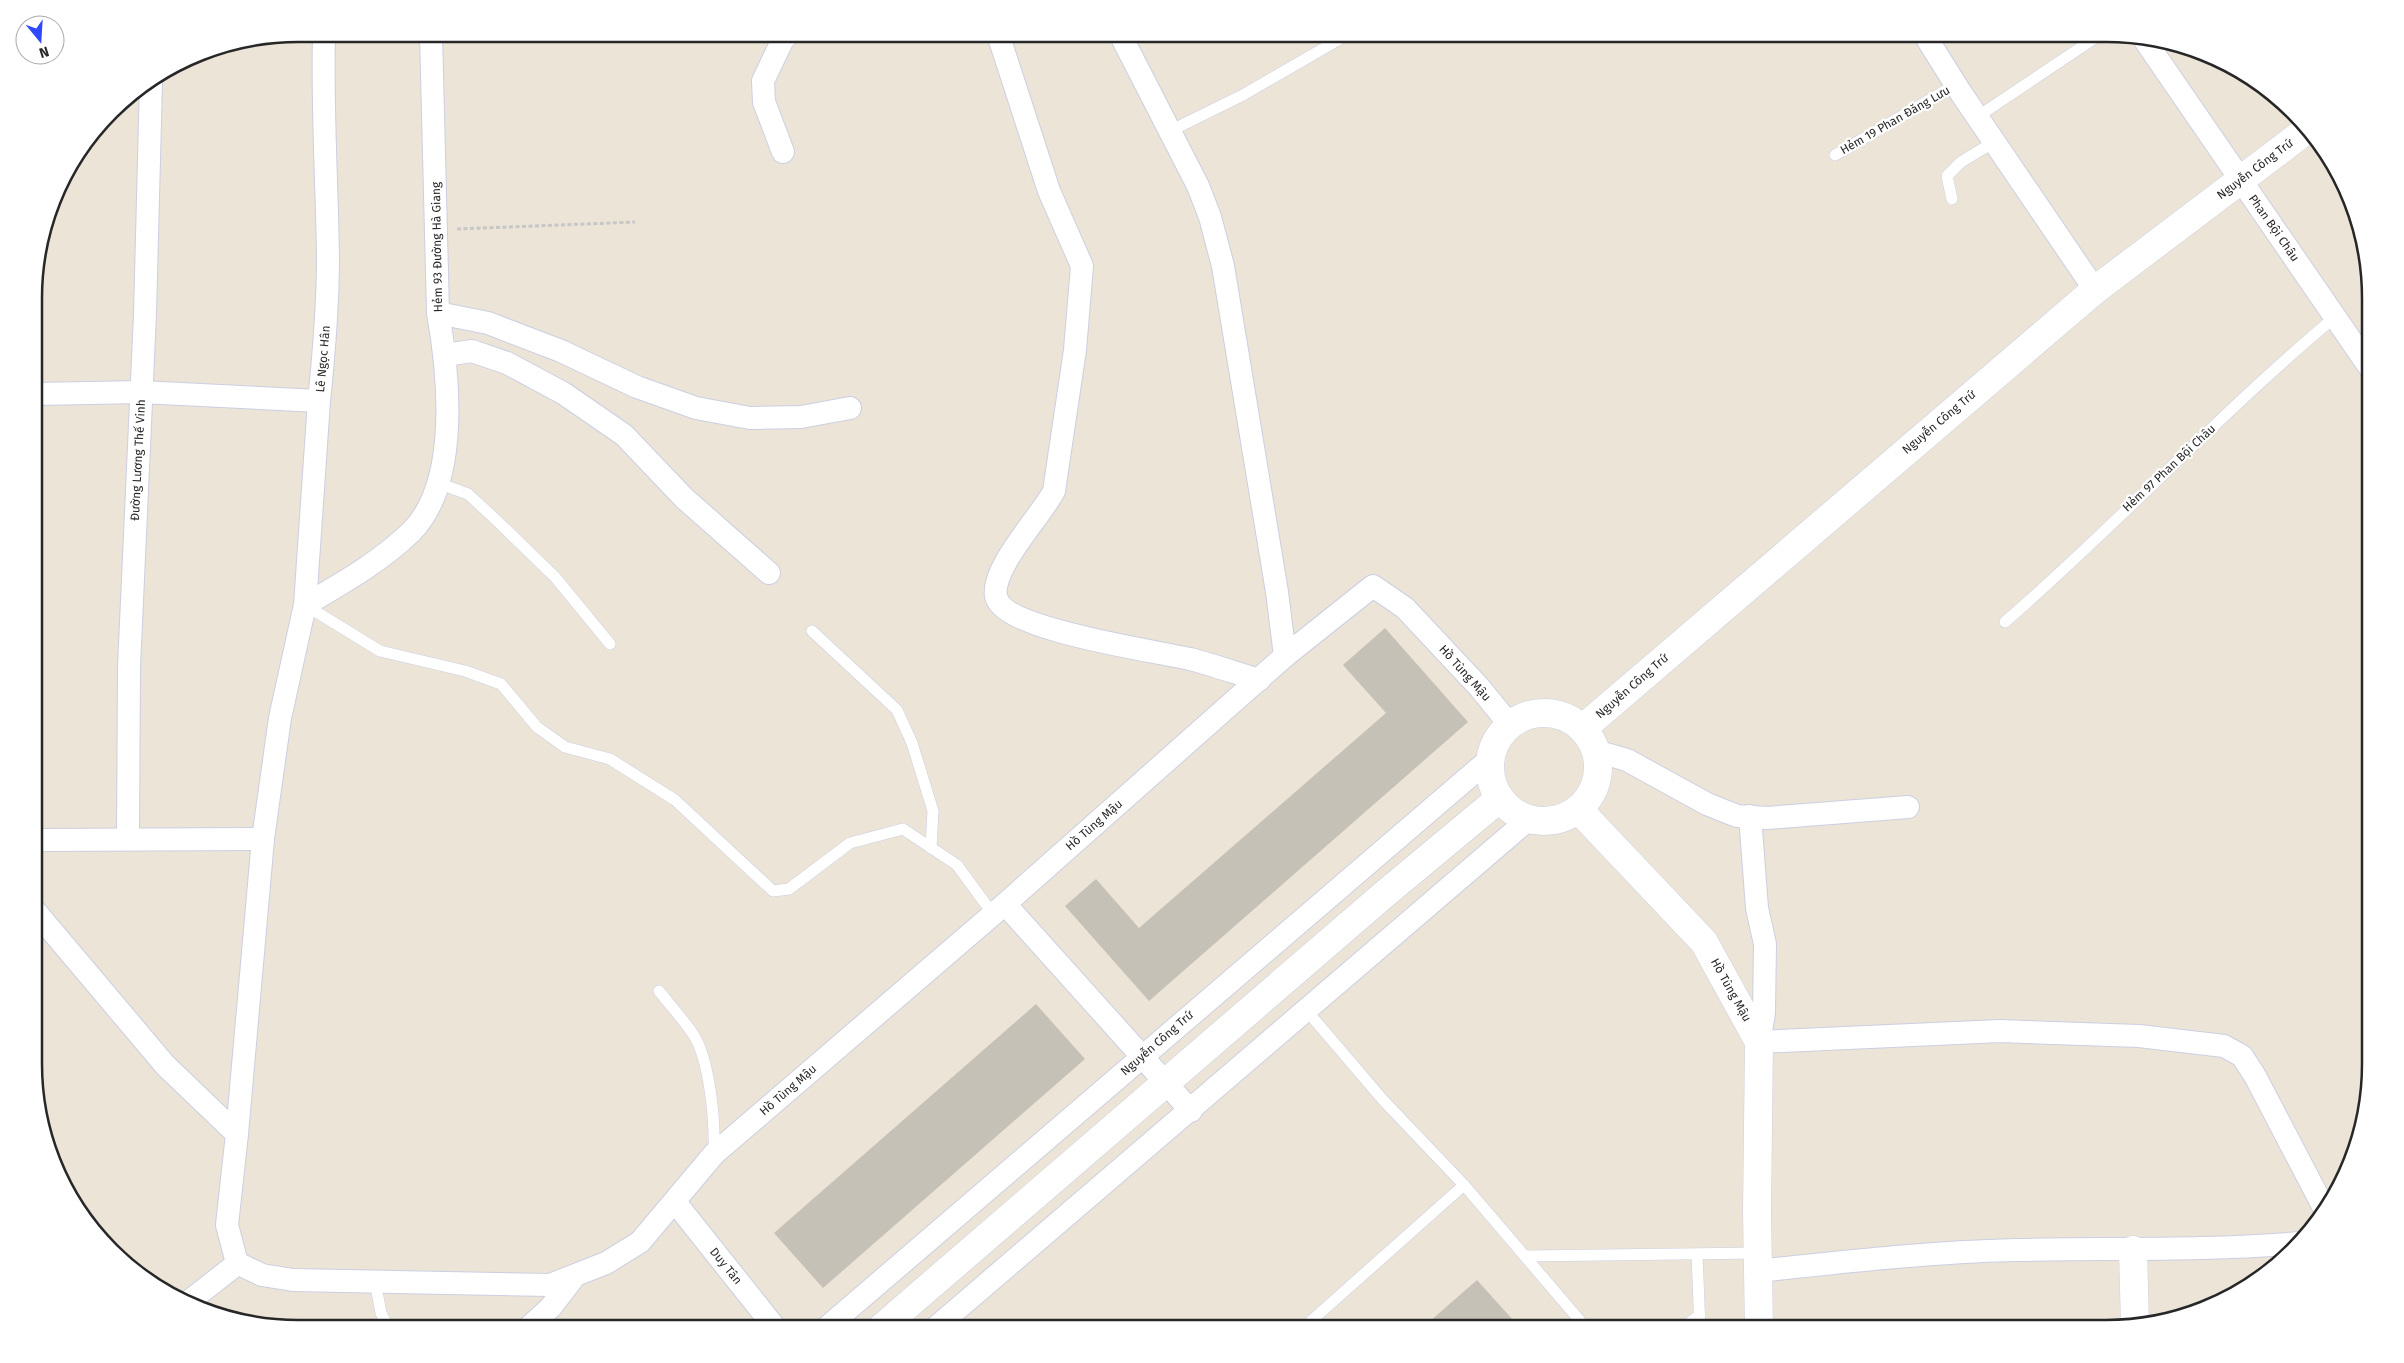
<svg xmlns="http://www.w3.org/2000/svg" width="2404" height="1363" font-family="'Fira Sans',sans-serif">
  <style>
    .building { fill: #c6c1b7 }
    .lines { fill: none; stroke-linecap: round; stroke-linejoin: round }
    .service-casing { stroke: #cccfe2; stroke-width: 12 }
    .minor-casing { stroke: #cccfe2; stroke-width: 24 }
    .tertiary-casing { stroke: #cccfe2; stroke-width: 29 }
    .path { stroke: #c7c7c7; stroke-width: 3; stroke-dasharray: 4 2.5; stroke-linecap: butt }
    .service { stroke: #fff; stroke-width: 11 }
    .minor { stroke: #fff; stroke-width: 22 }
    .tertiary { stroke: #fff; stroke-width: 28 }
    .labels { text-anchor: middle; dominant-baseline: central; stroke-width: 4.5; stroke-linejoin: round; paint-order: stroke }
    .street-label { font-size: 12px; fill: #272727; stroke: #fff }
    .rim { fill: none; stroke: #272727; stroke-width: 2.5 }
  </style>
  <rect width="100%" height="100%" fill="#ebe4d7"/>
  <g class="building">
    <path d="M 1385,628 L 1468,722 L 1149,1001 L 1065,906 L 1096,879 L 1139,928 L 1386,713 L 1343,665 Z"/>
    <path d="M 1036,1004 L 1085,1059 L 823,1288 L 774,1233 Z"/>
    <path d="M 1477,1280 L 1521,1329 L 1421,1329 Z"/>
  </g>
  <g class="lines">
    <defs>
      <g id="service">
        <path d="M 1977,117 L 2101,34"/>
        <path d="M 1170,131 L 1243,95 L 1338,40 L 1344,34"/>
        <path d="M 1835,155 L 1955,85"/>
        <path d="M 1952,199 L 1947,176 L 1961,162 L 1994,142"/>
        <path d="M 438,483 L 468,494 L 493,517 L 555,577 L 610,644"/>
        <path d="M 305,605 L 380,651 L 465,671 L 501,684 L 537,727 L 565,747 L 610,759 L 675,800 L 773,891 L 789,889 L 850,843 L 903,829 L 957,865 L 993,914"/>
        <path d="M 2005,622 C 2118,524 2220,413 2335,317"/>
        <path d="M 812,631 L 897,710 L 912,743 L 933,811 L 931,848"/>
        <path d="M 659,991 C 670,1005 683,1019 693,1034 C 710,1060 715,1121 714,1152"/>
        <path d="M 1307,1011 L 1383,1100 L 1464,1185"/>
        <path d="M 1697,1254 L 1700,1329"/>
        <path d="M 1525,1256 L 1758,1253"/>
        <path d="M 375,1281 L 381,1313 L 389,1329"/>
        <path d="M 1302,1329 L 1464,1185 L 1587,1329"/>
        <path d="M 1681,1329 L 1700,1315"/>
      </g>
      <g id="minor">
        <path d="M 998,34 L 1049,191 L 1082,266 L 1075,350 L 1054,491 C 1041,516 991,568 996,596 C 1002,630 1156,651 1190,659 C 1213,665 1236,673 1259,680"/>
        <path d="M 1120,34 L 1198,186 L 1210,217 L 1223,266 L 1277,592 L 1285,656"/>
        <path d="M 1924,34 L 1961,93 L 2095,290"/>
        <path d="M 2144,39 L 2370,368"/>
        <path d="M 783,152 L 764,102 L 763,81 L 782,41 L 788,34"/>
        <path d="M 438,313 L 488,323 L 561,351 L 637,387 L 696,408 L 750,418 L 801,417 L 850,408"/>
        <path d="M 445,355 L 472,351 L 507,363 L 563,393 L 624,435 L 684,498 L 769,573"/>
        <path d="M 36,394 L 141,392 L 319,401 C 324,353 328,306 328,257 C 327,183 322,109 324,34"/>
        <path d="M 319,401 L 305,605 L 280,718 L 263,839 L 237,1134 L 227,1225 L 237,1263 L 262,1275 L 293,1280 L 550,1285 L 606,1263 L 640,1242 L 714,1154 L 1005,904 L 1285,656 L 1373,586 L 1405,608 L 1479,687 L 1510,725"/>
        <path d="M 305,605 C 341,584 380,562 411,532 C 460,483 449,375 438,313 L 431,34"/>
        <path d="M 1596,751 L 1627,760 L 1707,804 L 1737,816 L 1767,818 L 1908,807"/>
        <path d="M 1750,816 L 1757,908 L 1765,944 L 1764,1013 L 1759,1042 L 2000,1031 L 2139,1036 L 2224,1046 L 2242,1056 L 2255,1076 L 2325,1210"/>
        <path d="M 128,838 L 129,667 L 145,314 L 151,82"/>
        <path d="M 36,840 L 263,839"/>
        <path d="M 1005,904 L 1191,1111"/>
        <path d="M 36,912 L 165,1065 L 237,1134"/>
        <path d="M 675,1202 L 776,1329"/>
        <path d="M 1758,1271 C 1843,1262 1929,1252 2015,1250 C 2110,1248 2205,1251 2300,1243"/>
        <path d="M 187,1303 L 238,1263"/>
        <path d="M 527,1329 L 551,1307 L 574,1277"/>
        <path d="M 825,1329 L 1491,758"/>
        <path d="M 934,1329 L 1529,819"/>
      </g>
      <g id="tertiary">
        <circle cx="1544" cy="767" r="54"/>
        <path d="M 1582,729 L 2095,290 L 2308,129"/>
        <path d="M 1578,809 L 1704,942 L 1759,1042 L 1757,1212 L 1759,1329"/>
        <path d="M 2133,1250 L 2135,1326"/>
        <path d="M 880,1329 L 1387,892 L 1500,798"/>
      </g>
    </defs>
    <use href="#service" class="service-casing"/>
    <use href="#minor" class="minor-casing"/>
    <use href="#tertiary" class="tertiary-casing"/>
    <path class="path" d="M 457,229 L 635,222"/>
    <use href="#service" class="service"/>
    <use href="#minor" class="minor"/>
    <use href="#tertiary" class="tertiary"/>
  </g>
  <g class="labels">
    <g class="street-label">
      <text transform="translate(1895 120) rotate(-30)">Hẻm 19 Phan Đăng Lưu</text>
      <text transform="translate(2255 169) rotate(-37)">Nguyễn Công Trứ</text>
      <text transform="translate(2274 228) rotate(55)">Phan Bội Châu</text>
      <text transform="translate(437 247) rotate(-91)">Hẻm 93 Đường Hà Giang</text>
      <text transform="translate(323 359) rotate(-85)">Lê Ngọc Hân</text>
      <text transform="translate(1939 422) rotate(-40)">Nguyễn Công Trứ</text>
      <text transform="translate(138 460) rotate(-87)">Đường Lương Thế Vinh</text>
      <text transform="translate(2169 468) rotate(-43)">Hẻm 97 Phan Bội Châu</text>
      <text transform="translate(1465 673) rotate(48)">Hồ Tùng Mậu</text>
      <text transform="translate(1632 686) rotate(-41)">Nguyễn Công Trứ</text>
      <text transform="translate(1094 825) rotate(-41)">Hồ Tùng Mậu</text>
      <text transform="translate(1731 990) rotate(61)">Hồ Tùng Mậu</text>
      <text transform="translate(1157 1043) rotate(-41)">Nguyễn Công Trứ</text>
      <text transform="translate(788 1090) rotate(-41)">Hồ Tùng Mậu</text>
      <text transform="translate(726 1266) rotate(51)">Duy Tân</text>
    </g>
  </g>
  <path d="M0 0H2404V1363H0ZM298 42H2106A256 256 0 0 1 2362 298V1064A256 256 0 0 1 2106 1320H298A256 256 0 0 1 42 1064V298A256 256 0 0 1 298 42Z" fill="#fff" fill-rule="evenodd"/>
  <path class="rim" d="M298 42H2106A256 256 0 0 1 2362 298V1064A256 256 0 0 1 2106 1320H298A256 256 0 0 1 42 1064V298A256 256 0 0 1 298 42Z"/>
  <g transform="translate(40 40) rotate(162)"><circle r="24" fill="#ffffff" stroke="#a9a9a9"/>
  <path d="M0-4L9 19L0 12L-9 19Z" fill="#3049ff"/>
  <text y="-8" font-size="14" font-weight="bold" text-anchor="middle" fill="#272727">N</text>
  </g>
</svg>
